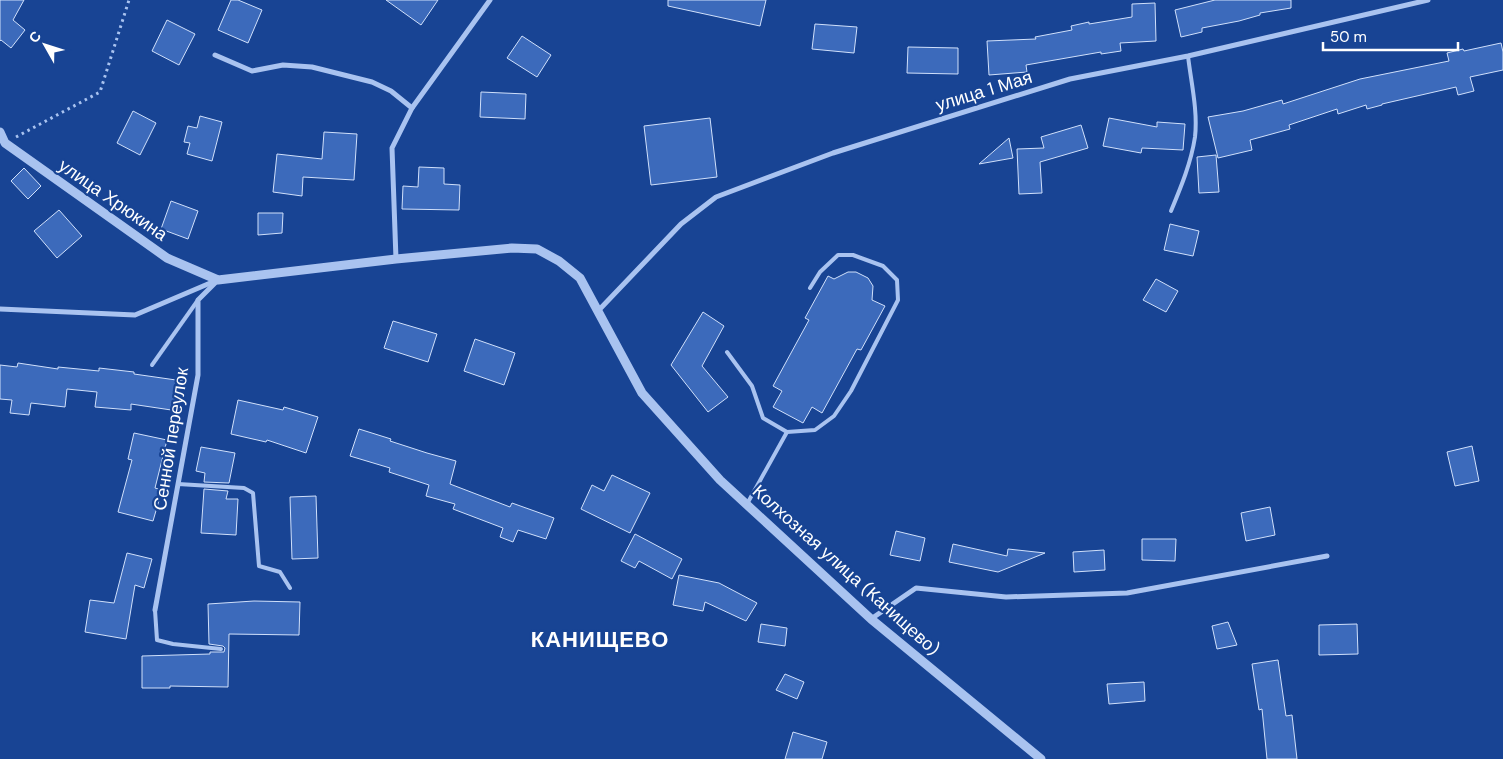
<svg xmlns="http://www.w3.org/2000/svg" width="1503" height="759" font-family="'DM Sans',sans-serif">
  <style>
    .building { fill: #3c6abb; stroke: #d0e0fb }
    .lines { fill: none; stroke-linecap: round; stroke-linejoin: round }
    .path { stroke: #a9c3f0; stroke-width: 3; stroke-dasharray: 2.5 4; stroke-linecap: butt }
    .service { stroke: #a9c3f0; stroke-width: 4 }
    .minor { stroke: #a9c3f0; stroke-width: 5 }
    .tertiary { stroke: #a9c3f0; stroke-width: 9 }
    .labels { text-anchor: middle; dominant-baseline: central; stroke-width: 4.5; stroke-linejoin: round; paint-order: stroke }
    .street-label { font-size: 18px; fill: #fff; stroke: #184494 }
    .district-label { font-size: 22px; font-weight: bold; letter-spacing: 1px; fill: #fff; stroke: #184494 }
  </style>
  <rect width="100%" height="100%" fill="#184494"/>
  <g class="building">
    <path d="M 0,0 L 24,0 L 13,20 L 25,30 L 11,48 L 1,40 L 0,41 Z"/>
    <path d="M 231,0 L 238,0 L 262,10 L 248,43 L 218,30 Z"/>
    <path d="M 386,0 L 438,0 L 421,25 Z"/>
    <path d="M 668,0 L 766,0 L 760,26 L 668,6 Z"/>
    <path d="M 1215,0 L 1291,0 L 1291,8 L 1260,13 L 1260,15 L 1239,21 L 1202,28 L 1202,32 L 1181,37 L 1175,10 Z"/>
    <path d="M 1155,3 L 1156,41 L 1120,43 L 1121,51 L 1101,54 L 1101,52 L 1026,65 L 1027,72 L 989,75 L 987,41 L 1036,39 L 1035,37 L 1072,30 L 1071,26 L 1089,22 L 1089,24 L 1132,17 L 1132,4 Z"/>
    <path d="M 167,20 L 195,34 L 179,65 L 152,51 Z"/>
    <path d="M 815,24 L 857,27 L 854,53 L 812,49 Z"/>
    <path d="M 522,36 L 551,55 L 537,77 L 507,58 Z"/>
    <path d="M 1501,43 L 1503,52 L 1503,70 L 1470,77 L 1474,91 L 1458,95 L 1456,87 L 1382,104 L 1382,105 L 1367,109 L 1366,105 L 1338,114 L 1337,109 L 1289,125 L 1290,129 L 1250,140 L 1252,150 L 1218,158 L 1208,117 L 1243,111 L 1282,100 L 1283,104 L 1360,79 L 1449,61 L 1447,53 L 1463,49 L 1464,51 Z"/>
    <path d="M 908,47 L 958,48 L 958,74 L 907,73 Z"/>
    <path d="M 481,92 L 526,94 L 525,119 L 480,117 Z"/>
    <path d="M 133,111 L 156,123 L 140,155 L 117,143 Z"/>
    <path d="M 200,116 L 222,122 L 212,161 L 187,154 L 190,143 L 184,142 L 188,126 L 197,128 Z"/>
    <path d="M 710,118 L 717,177 L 651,185 L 644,126 Z"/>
    <path d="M 1109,118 L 1157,127 L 1157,122 L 1185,124 L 1183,150 L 1142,148 L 1141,153 L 1103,146 Z"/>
    <path d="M 1081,125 L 1088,148 L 1040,162 L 1042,193 L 1019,194 L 1017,149 L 1044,148 L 1041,137 Z"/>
    <path d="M 324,132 L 357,134 L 354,180 L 303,177 L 302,196 L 273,192 L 277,154 L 322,159 Z"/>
    <path d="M 1009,138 L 1013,158 L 979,164 Z"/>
    <path d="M 1216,155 L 1219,192 L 1199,193 L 1197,157 Z"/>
    <path d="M 419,167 L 444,168 L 444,184 L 460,185 L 459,210 L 402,209 L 403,186 L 418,187 Z"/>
    <path d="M 24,168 L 41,186 L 28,199 L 11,181 Z"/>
    <path d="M 171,201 L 198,211 L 188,239 L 161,229 Z"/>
    <path d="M 59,210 L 82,236 L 57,258 L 34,231 Z"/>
    <path d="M 258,213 L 283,213 L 282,233 L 258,235 Z"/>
    <path d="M 1170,224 L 1199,231 L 1193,256 L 1164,250 Z"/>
    <path d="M 848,272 L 856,272 L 868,278 L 873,286 L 872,300 L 885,306 L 861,350 L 857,349 L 822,413 L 812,407 L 803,423 L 773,407 L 782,391 L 773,386 L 809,320 L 805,318 L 828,276 L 834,279 Z"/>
    <path d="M 1156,279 L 1178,291 L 1166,312 L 1143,300 Z"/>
    <path d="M 703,312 L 724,326 L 702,366 L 728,397 L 708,412 L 671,365 Z"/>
    <path d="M 393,321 L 437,334 L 428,362 L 384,348 Z"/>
    <path d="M 475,339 L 515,353 L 504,385 L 464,371 Z"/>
    <path d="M 18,363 L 58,369 L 58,367 L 99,371 L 99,368 L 134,372 L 134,374 L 183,381 L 178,411 L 131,404 L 131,410 L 95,407 L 97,392 L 67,389 L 65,407 L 31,403 L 29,415 L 10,413 L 12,400 L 0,399 L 0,365 L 17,367 Z"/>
    <path d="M 238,400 L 283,410 L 284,407 L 318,417 L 306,453 L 267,440 L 266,442 L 231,434 Z"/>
    <path d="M 359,429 L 391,439 L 390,441 L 427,453 L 456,461 L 450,484 L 510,507 L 512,503 L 554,518 L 546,539 L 518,530 L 513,542 L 500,537 L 503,528 L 453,509 L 455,504 L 426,496 L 429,485 L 389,472 L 390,468 L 350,456 Z"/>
    <path d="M 134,433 L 167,440 L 155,488 L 162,490 L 153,521 L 118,512 L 132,460 L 128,459 Z"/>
    <path d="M 1472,446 L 1479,481 L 1455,486 L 1447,452 Z"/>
    <path d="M 201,447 L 235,453 L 229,483 L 204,482 L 205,473 L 196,471 Z"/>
    <path d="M 612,475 L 650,493 L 630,533 L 581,509 L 592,485 L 604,491 Z"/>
    <path d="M 204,489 L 228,491 L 226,499 L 238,499 L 236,535 L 201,533 Z"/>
    <path d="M 316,496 L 318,558 L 292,559 L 290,497 Z"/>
    <path d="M 1270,507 L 1275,535 L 1246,541 L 1241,513 Z"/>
    <path d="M 896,531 L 925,538 L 920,561 L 890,555 Z"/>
    <path d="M 635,534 L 682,559 L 672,579 L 639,561 L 635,568 L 621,561 Z"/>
    <path d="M 1142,539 L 1176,539 L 1175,561 L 1142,560 Z"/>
    <path d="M 953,544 L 1007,556 L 1008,549 L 1045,553 L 998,572 L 949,562 Z"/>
    <path d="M 1104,550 L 1105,570 L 1074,572 L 1073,552 Z"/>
    <path d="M 127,553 L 152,559 L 144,588 L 135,585 L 126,639 L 85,632 L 90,600 L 114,603 Z"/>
    <path d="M 679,575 L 719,583 L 757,603 L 746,621 L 705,602 L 703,611 L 673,605 Z"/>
    <path d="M 254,601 L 300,602 L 299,635 L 229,634 L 228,687 L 170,686 L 170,688 L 142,688 L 142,656 L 210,654 L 210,652 L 224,652 L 225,648 L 223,646 L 209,644 L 208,604 Z"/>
    <path d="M 1228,622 L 1237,645 L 1217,649 L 1212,626 Z"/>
    <path d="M 761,624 L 787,628 L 785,646 L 758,642 Z"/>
    <path d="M 1357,624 L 1358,654 L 1319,655 L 1319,625 Z"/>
    <path d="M 1278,660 L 1286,716 L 1292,715 L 1297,759 L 1267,759 L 1262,709 L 1259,710 L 1252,664 Z"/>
    <path d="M 785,674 L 804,682 L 797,699 L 776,690 Z"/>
    <path d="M 1144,682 L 1145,701 L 1109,704 L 1107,684 Z"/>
    <path d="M 793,732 L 827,742 L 822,759 L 785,759 Z"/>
  </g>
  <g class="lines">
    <path class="path" d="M 16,137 L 100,92 L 129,0"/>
    <g class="service">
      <path d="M 1171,211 C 1181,187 1191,163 1195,137 C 1198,111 1191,82 1188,56"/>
      <path d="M 727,352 L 752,386 L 763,418 L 787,432"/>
      <path d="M 152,365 L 198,300"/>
      <path d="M 178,484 L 244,488 L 253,493 L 259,566 L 280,572 L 290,588"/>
      <path d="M 747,504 L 787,432 L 815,430 L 834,416 L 851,391 L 898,300 L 897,280 L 883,266 L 853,255 L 838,255 L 820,272 L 810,288"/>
      <path d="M 155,610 L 157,640 L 173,644 L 221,649"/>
    </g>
    <g class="minor">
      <path d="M 215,55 L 252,71 L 283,65 L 312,67 L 372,82 L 391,91 L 412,108"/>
      <path d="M 396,259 L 392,148 L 412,108 L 490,0"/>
      <path d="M 0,309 L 135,315 L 215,281"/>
      <path d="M 598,311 L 681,224 L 716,197 L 833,153 L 1070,79 L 1188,56 L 1428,0"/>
      <path d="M 155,610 L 198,375 L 198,300 L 218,280"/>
      <path d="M 871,619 L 916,588 L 1006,597 L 1127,593 L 1327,556"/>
    </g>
    <path class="tertiary" d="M 0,132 L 5,143 L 167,258 L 218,280 L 396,259 L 512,248 L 537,249 L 559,261 L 580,278 L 642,393 L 720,480 L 871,619 L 1041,759"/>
  </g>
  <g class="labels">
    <g class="street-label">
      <text transform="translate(984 91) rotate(-17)">улица 1 Мая</text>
      <text transform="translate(113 200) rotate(35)">улица Хрюкина</text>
      <text transform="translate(171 439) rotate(-81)">Сенной переулок</text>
      <text transform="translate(846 570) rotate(42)">Колхозная улица (Канищево)</text>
    </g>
    <g class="district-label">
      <text x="600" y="639">КАНИЩЕВО</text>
    </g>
  </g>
  <g transform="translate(45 45) rotate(309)" stroke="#184494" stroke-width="4" paint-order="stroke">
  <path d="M0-4L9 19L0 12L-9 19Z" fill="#ffffff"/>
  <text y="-8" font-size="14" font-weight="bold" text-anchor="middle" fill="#ffffff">С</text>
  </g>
  <path d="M1323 42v8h135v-8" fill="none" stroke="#ffffff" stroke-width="2.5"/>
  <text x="1330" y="42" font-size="15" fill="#ffffff" stroke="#184494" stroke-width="4" paint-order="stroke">50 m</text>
</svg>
